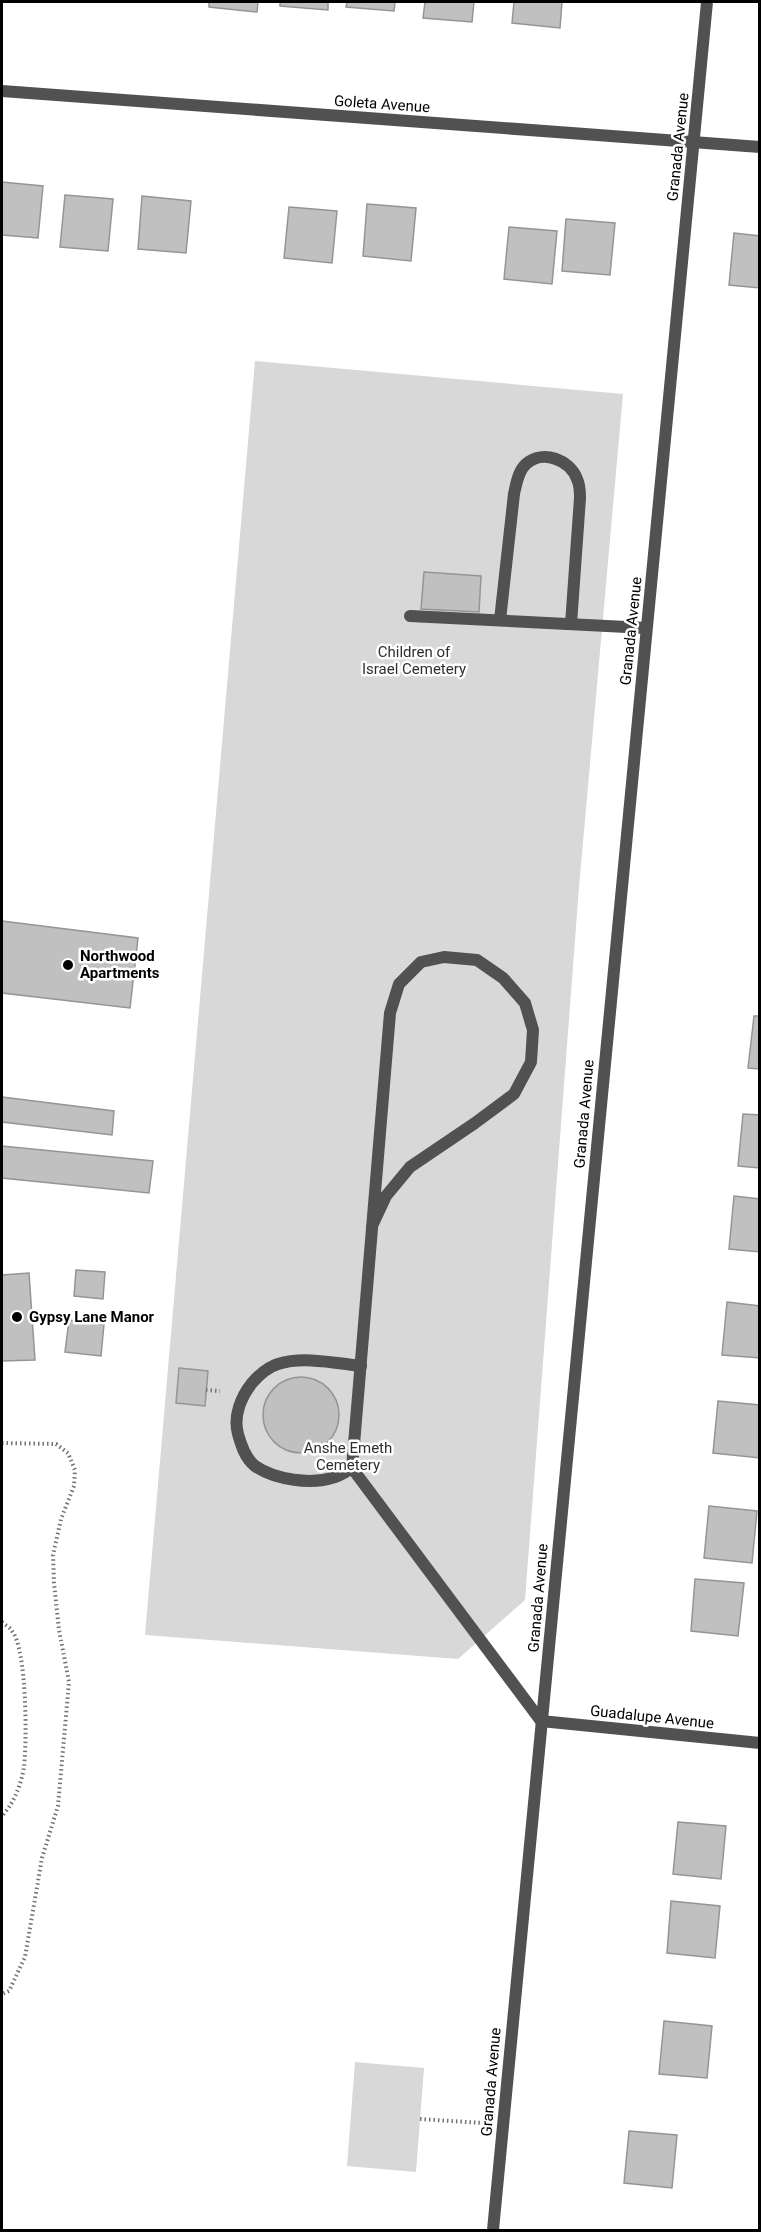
<svg xmlns="http://www.w3.org/2000/svg" width="761" height="2232" font-family="Roboto,sans-serif">
  <style>
    .green { fill: #d8d8d8 }
    .building { fill: #c0c0c0; stroke: #959595; stroke-width: 1.5 }
    .lines { fill: none; stroke-linecap: round; stroke-linejoin: round }
    .path { stroke: #737373; stroke-width: 4; stroke-dasharray: 1.5 3; stroke-linecap: butt }
    .service { stroke: #515151; stroke-width: 12 }
    .minor { stroke: #515151; stroke-width: 12 }
    .poi-dot { fill: #000; stroke: #fff; stroke-width: 2 }
    .labels { text-anchor: middle; dominant-baseline: central; stroke-width: 5; stroke-linejoin: round; paint-order: stroke }
    .street-label { font-size: 15px; fill: #000; stroke: #fff }
    .park-label { font-size: 15px; fill: #2f2f2f; stroke: #fff }
    .poi-label { font-size: 15px; font-weight: bold; fill: #000; stroke: #fff; text-anchor: start }
  </style>
  <rect width="100%" height="100%" fill="#fff"/>
  <g class="green">
    <path d="M 255,361 L 623,394 L 579,887 L 525,1600 L 458,1659 L 145,1635 Z"/>
    <path d="M 355,2062 L 424,2068 L 416,2172 L 347,2166 Z"/>
  </g>
  <g class="building">
    <path d="M 209,2 L 258,2 L 257,12 L 209,7 Z"/>
    <path d="M 280,2 L 328,2 L 328,10 L 280,6 Z"/>
    <path d="M 347,2 L 395,2 L 394,11 L 346,7 Z"/>
    <path d="M 425,2 L 474,2 L 472,22 L 423,18 Z"/>
    <path d="M 514,2 L 562,2 L 560,28 L 512,23 Z"/>
    <path d="M 2,182 L 43,186 L 38,238 L 2,235 Z"/>
    <path d="M 65,195 L 113,199 L 108,251 L 60,247 Z"/>
    <path d="M 142,196 L 191,201 L 186,253 L 138,249 Z"/>
    <path d="M 367,204 L 416,208 L 411,261 L 363,256 Z"/>
    <path d="M 289,207 L 337,211 L 332,263 L 284,258 Z"/>
    <path d="M 566,219 L 615,223 L 610,275 L 562,271 Z"/>
    <path d="M 509,227 L 557,231 L 552,284 L 504,279 Z"/>
    <path d="M 734,233 L 760,236 L 760,288 L 729,285 Z"/>
    <path d="M 424,572 L 481,576 L 479,612 L 421,609 Z"/>
    <path d="M 2,921 L 138,938 L 130,1008 L 2,993 Z"/>
    <path d="M 754,1016 L 760,1016 L 760,1069 L 748,1068 Z"/>
    <path d="M 2,1097 L 114,1111 L 112,1135 L 2,1122 Z"/>
    <path d="M 743,1114 L 760,1115 L 760,1168 L 738,1166 Z"/>
    <path d="M 2,1146 L 153,1161 L 149,1193 L 2,1178 Z"/>
    <path d="M 734,1196 L 760,1199 L 760,1252 L 729,1249 Z"/>
    <path d="M 76,1270 L 105,1272 L 103,1299 L 74,1296 Z"/>
    <path d="M 29,1273 L 35,1360 L 2,1361 L 2,1275 Z"/>
    <path d="M 727,1302 L 760,1306 L 760,1358 L 722,1355 Z"/>
    <path d="M 69,1320 L 104,1324 L 101,1356 L 65,1352 Z"/>
    <path d="M 179,1368 L 208,1371 L 205,1406 L 176,1403 Z"/>
    <circle cx="301" cy="1415" r="38"/>
    <path d="M 718,1401 L 760,1405 L 760,1458 L 713,1453 Z"/>
    <path d="M 709,1506 L 757,1511 L 752,1563 L 704,1558 Z"/>
    <path d="M 695,1579 L 744,1583 L 738,1636 L 691,1631 Z"/>
    <path d="M 678,1822 L 726,1826 L 721,1879 L 673,1874 Z"/>
    <path d="M 671,1901 L 720,1906 L 715,1958 L 667,1953 Z"/>
    <path d="M 664,2021 L 712,2026 L 707,2078 L 659,2074 Z"/>
    <path d="M 629,2131 L 677,2135 L 672,2188 L 624,2183 Z"/>
  </g>
  <g class="lines">
    <g class="path">
      <path d="M 206,1390 L 220,1391"/>
      <path d="M 2,1443 L 56,1444 L 68,1453 L 75,1470 L 74,1486 L 61,1519 L 53,1555 L 54,1583 L 59,1630 L 69,1682 L 58,1806 L 42,1858 L 25,1957 L 9,1991 L 2,1994"/>
      <path d="M 2,1622 C 5,1625 10,1627 12,1631 C 27,1649 27,1742 24,1767 C 21,1785 14,1803 2,1816"/>
      <path d="M 420,2119 L 482,2123"/>
    </g>
    <g class="service">
      <path d="M 410,616 L 646,628"/>
      <path d="M 500,620 L 514,494 C 516,485 518,471 526,464 C 543,449 570,460 577,479 C 580,485 580,492 580,498 L 571,624"/>
      <path d="M 372,1226 L 386,1196 L 410,1167 L 475,1123 L 514,1094 L 531,1062 L 533,1030 L 525,1003 L 503,978 L 477,960 L 444,957 L 421,962 L 399,984 L 390,1013 L 352,1468 L 541,1721"/>
      <path d="M 352,1468 C 347,1471 341,1475 335,1477 C 312,1485 275,1480 255,1466 C 245,1458 241,1445 238,1434 C 233,1416 241,1397 252,1383 C 259,1375 268,1367 278,1364 C 303,1356 335,1363 361,1366"/>
    </g>
    <g class="minor">
      <path d="M 2,91 L 760,147"/>
      <path d="M 541,1721 L 760,1743"/>
      <path d="M 493,2230 L 707,2"/>
    </g>
  </g>
  <g class="poi-dot">
    <circle cx="68" cy="965" r="6"/>
    <circle cx="17" cy="1317" r="6"/>
  </g>
  <g class="labels">
    <g class="street-label">
      <text transform="translate(382 104) rotate(4)">Goleta Avenue</text>
      <text transform="translate(678 147) rotate(-84)">Granada Avenue</text>
      <text transform="translate(631 631) rotate(-84)">Granada Avenue</text>
      <text transform="translate(584 1114) rotate(-85)">Granada Avenue</text>
      <text transform="translate(538 1598) rotate(-85)">Granada Avenue</text>
      <text transform="translate(652 1717) rotate(6)">Guadalupe Avenue</text>
      <text transform="translate(491 2082) rotate(-85)">Granada Avenue</text>
    </g>
    <g class="park-label">
      <text x="414" y="652">Children of<tspan x="414" dy="17">Israel Cemetery</tspan></text>
      <text x="348" y="1448">Anshe Emeth<tspan x="348" dy="17">Cemetery</tspan></text>
    </g>
    <g class="poi-label">
      <text x="80" y="956">Northwood<tspan x="80" dy="17">Apartments</tspan></text>
      <text x="29" y="1317">Gypsy Lane Manor</text>
    </g>
  </g>
  <rect width="761" height="2232" fill="none" stroke="#000000" stroke-width="6"/>
</svg>
